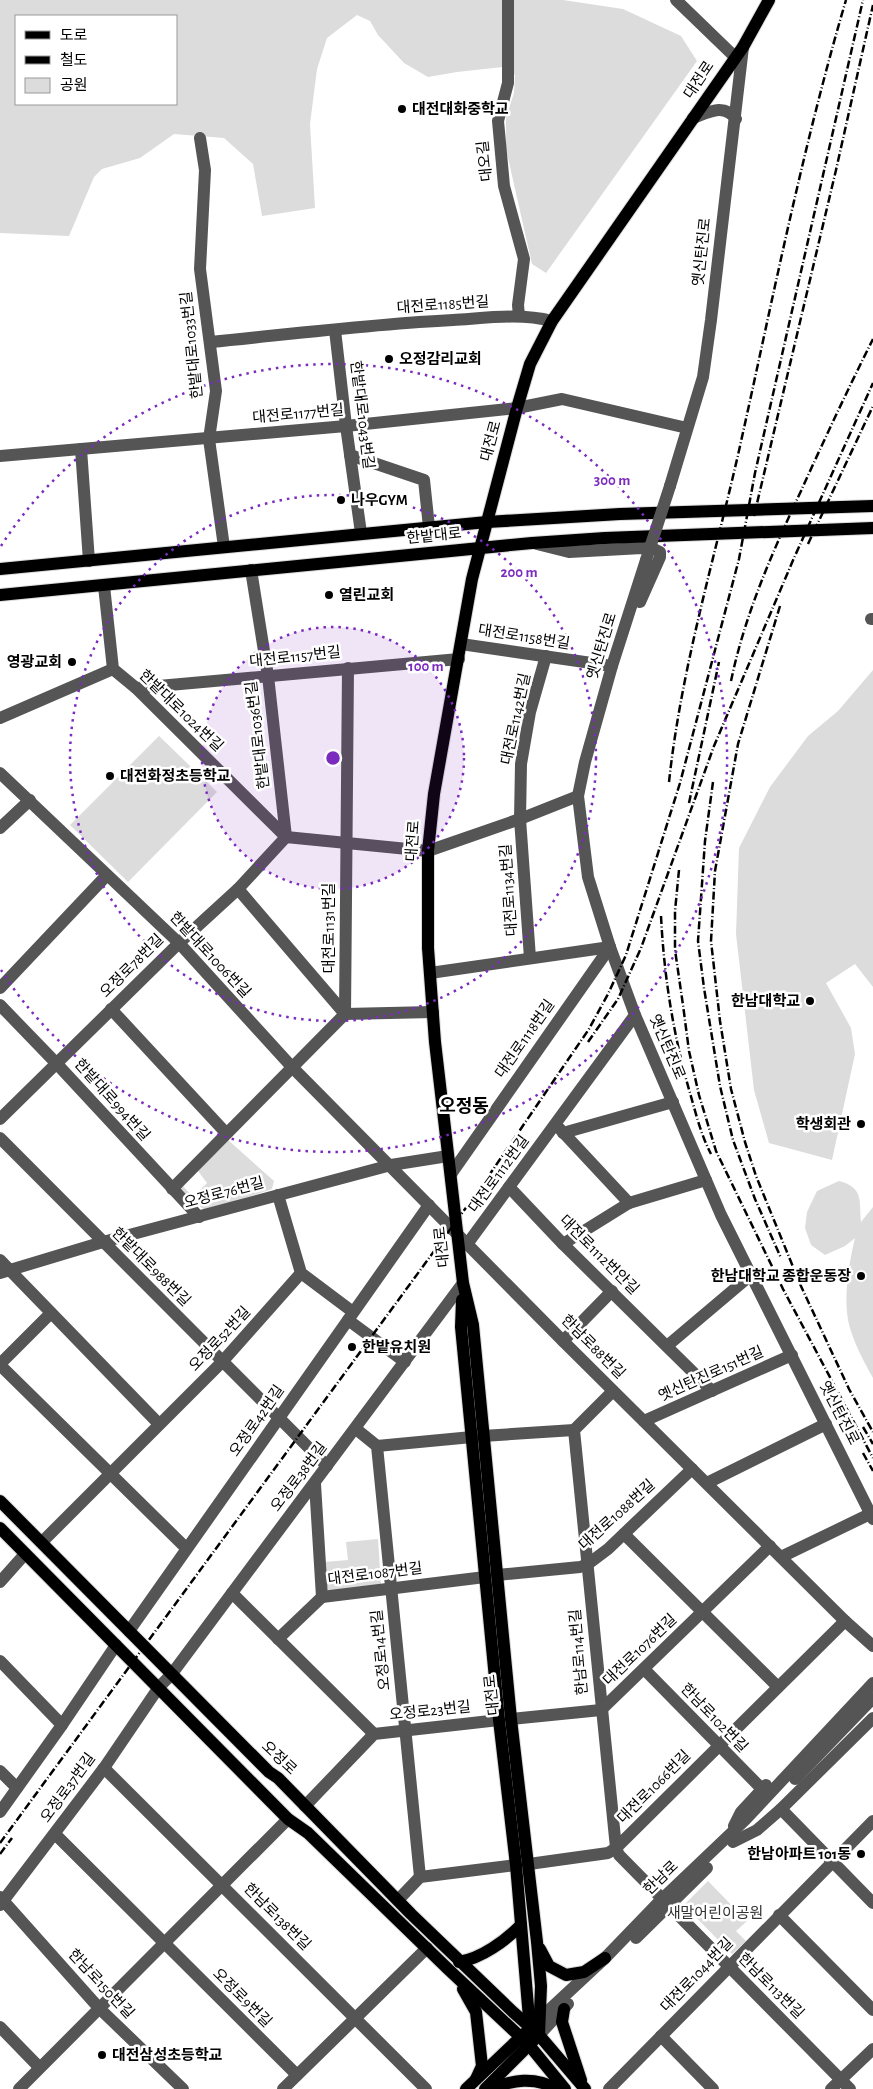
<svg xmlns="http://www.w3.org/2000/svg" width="873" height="2089" font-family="'Alegreya Sans','Noto Sans KR',sans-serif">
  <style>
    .green { fill: #dcdcdc; fill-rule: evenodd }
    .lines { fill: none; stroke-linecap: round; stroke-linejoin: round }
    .major-casing { stroke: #dbdbdb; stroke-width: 14 }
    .minor { stroke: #555; stroke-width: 12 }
    .major { stroke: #000; stroke-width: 12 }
    .rail { stroke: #000; stroke-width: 2.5; stroke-dasharray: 8 2.5 1 2.5; stroke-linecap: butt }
    .minor-bridge { stroke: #555; stroke-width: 12 }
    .ring { fill: none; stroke: #7b2cbf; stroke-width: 2.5; stroke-dasharray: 2.5 5 }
    .poi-dot { fill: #000; stroke: #fff; stroke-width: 2 }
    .labels { text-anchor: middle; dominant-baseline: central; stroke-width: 5; stroke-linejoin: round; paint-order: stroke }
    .street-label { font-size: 15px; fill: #000; stroke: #fff }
    .poi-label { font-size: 15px; font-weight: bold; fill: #000; stroke: #fff; text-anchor: start }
    .park-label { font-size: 15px; fill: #333; stroke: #fff }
    .quarter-label { font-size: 18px; font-weight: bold; fill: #000; stroke: #fff }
    .centre { fill: #7b2cbf; stroke: #fff; stroke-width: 2.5 }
    .ring-label { font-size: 15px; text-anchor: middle; font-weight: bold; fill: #7b2cbf; stroke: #fff; stroke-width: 5; stroke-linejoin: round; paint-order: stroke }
  </style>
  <rect width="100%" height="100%" fill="#fff"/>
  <g class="green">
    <path d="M 0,0 L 563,0 L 623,9 L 681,36 L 697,61 L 546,273 L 532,264 L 506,149 L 506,117 L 514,93 L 515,75 L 503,67 L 457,72 L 428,77 L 404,63 L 378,35 L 370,21 L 357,15 L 327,38 L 317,69 L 310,124 L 315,208 L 262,216 L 253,164 L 224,138 L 174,134 L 140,158 L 102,169 L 94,177 L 69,236 L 0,233 ZM 16,16 L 176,16 L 176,104 L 16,104 Z"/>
    <path d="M 873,670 L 873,987 L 855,964 L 826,983 L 851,1028 L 855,1054 L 832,1160 L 769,1143 L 754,1090 L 736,934 L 739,848 L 770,787 L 808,736 L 838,711 Z"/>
    <path d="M 159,736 L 217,792 L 128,882 L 70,825 Z"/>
    <path d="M 227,1139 L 274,1181 L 272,1189 L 206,1211 L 180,1191 L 182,1185 L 193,1197 L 207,1183 L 198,1171 Z"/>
    <path d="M 839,1181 C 864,1188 859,1200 861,1222 L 873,1207 L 873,1378 C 864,1362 855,1345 850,1328 C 842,1302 849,1263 855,1238 L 845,1246 L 825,1255 L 811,1245 L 805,1228 L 807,1212 L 817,1191 Z"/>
    <path d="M 378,1539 L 381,1585 L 328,1593 L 324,1562 L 348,1560 L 346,1542 Z"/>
    <path d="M 708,1881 L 747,1921 L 736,1931 L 746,1941 L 732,1954 L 684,1905 Z"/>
  </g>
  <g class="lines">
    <defs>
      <g id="major">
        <path d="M 0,569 L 487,522 L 620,514 L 873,506"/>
        <path d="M 0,595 L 532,543 L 605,538 L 873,528"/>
        <path d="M 462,1300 L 461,1327 L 499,1720 L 516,1865 L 530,2030"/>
        <path d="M 0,1501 L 269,1772 L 278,1778 L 411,1914 L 513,2012 L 539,2035 L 585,2089"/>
        <path d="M 0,1528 L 288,1819 L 308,1833 L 448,1969 L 529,2045 L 565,2089"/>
        <path d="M 540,1949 L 549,1966 L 566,1975 L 584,1972 L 605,1958"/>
        <path d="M 459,1962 C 482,1958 505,1941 521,1925"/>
        <path d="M 463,1989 L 476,2012 L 482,2066 L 476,2079"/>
        <path d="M 564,2009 L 562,2022 L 581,2080"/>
        <path d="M 539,2035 L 541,1986 L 537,1942 L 511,1719 L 473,1325 L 463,1283 L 435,1042 L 428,948 L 428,851 L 434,794 L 472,579 L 517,408 L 530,364 L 552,321 L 743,47 L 769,0"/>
        <path d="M 466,2089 L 525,2033"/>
        <path d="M 485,2089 L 534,2040"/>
        <path d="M 489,2089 C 513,2080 534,2076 557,2089"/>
      </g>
    </defs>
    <use href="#major" class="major-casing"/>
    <g class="minor">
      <path d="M 508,0 L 508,83 L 498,121 L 504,186 L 524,259 L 518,305 L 519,316"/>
      <path d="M 676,0 L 735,57"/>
      <path d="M 693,118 C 709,112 724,103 736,119"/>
      <path d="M 200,138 L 205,170 L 200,269 L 216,391 L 209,439 L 224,547"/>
      <path d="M 335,330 L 346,426 L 361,533"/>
      <path d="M 211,342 C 292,334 372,324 453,320 C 486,318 520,313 552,321"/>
      <path d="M 81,449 L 89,561"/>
      <path d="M 350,455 L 424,480 L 429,527"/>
      <path d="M 0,456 L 346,426 L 517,408 L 562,399 L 687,428"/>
      <path d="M 670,486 L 703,377 L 711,320 L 743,47"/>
      <path d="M 537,544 L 569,552 L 642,548 L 654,549 L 660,552 L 660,557 L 640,602"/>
      <path d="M 646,560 L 612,666 L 585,762 L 578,796 L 588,877 L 610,947 L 635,1015 L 721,1215 L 873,1519"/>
      <path d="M 251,570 L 268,676 L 286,837"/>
      <path d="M 104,586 L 113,669 L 136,688 L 286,837"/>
      <path d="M 871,619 L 873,619"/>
      <path d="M 461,644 L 612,666"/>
      <path d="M 136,688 L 459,659"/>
      <path d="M 0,718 L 113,669"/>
      <path d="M 0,773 L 179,943 L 291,1066 L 563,1341 L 845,1621 L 873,1646"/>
      <path d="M 0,828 L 30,800"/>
      <path d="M 238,889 L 345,1014"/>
      <path d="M 530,958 L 520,819 L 521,764 L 530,712 L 546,656"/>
      <path d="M 430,973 L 610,947"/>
      <path d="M 0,988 L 107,875"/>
      <path d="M 0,1005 L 57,1064 L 199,1217"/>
      <path d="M 111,1009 L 226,1133"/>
      <path d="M 345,1014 L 348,668"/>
      <path d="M 0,1119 L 179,943 L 238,889 L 286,837 L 428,851 L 520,819 L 578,796"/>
      <path d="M 559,1128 L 629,1203"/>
      <path d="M 563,1133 L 673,1102"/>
      <path d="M 0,1138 L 327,1466"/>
      <path d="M 451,1174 L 610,947"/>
      <path d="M 509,1187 L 563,1244 L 712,1391"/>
      <path d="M 172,1189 L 345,1014 L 433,1012"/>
      <path d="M 278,1195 L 301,1273 L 353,1312"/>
      <path d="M 468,1243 L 635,1015"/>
      <path d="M 563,1244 L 629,1203 L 706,1180"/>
      <path d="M 0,1260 L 159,1424"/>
      <path d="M 0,1273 L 103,1242 L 391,1165 L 448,1156"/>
      <path d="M 348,1320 L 405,1362"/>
      <path d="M 563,1341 L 612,1291"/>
      <path d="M 667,1346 L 751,1275"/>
      <path d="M 0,1364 L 51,1313"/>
      <path d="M 0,1365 L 186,1548"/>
      <path d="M 613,1391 L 574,1430 L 616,1848 L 619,1855 L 850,2089"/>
      <path d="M 644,1421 L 792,1355"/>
      <path d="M 356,1429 L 377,1446 L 420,1877"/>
      <path d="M 483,1436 L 574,1430"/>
      <path d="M 377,1446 L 472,1437"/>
      <path d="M 707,1483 L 826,1424"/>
      <path d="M 315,1484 L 322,1597"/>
      <path d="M 624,1534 L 778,1687"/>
      <path d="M 42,1542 L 222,1362 L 301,1273"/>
      <path d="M 781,1557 L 870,1514"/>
      <path d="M 497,1575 L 580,1567 L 588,1564 L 608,1549 L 692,1469"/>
      <path d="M 0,1582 L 25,1554"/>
      <path d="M 232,1593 L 374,1734"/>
      <path d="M 322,1597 L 485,1577"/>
      <path d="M 129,1631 L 429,1205"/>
      <path d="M 278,1639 L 322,1597"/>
      <path d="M 0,1661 L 62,1725"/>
      <path d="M 644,1669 L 762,1789"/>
      <path d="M 511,1719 L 601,1710 L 770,1546"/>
      <path d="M 104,1768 L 426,2089"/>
      <path d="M 0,1771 L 17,1788"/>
      <path d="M 795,1779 L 873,1698"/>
      <path d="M 305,1806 L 374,1734 L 499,1720"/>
      <path d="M 781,1809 L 873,1903"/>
      <path d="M 0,1812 L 62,1725 L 116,1645"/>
      <path d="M 734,1826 L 741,1812 L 766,1785"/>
      <path d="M 55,1834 L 297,2075"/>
      <path d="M 733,1842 L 757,1830 L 781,1809 L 873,1718"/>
      <path d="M 529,1864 L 608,1853 L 616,1848 L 845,1621"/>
      <path d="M 0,1897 L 99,2008 L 183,2089"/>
      <path d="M 398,1900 L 420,1877 L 516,1865"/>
      <path d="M 0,1905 L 104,1768 L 159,1687 L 171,1675 L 232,1593 L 463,1283"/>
      <path d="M 779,1915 L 873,2010"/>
      <path d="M 636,1938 L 707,1868"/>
      <path d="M 533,2025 L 605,1958 L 662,1899 L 745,1820 L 873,1683"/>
      <path d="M 0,2027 L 39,2067"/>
      <path d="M 539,2035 L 568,2004"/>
      <path d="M 661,2036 L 713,2089"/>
      <path d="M 19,2089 L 288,1819"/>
      <path d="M 283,2089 L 427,1948"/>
      <path d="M 609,2089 L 873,1821"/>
      <path d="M 831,2089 L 873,2049"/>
    </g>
    <use href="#major" class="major"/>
    <g class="rail">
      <path d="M 754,516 L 836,170 L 873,5"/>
      <path d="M 808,544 L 873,406"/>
      <path d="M 780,606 L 738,744 L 715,871 L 711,941 L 720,1021 L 731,1089 L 745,1142 L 756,1176 L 800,1284 L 849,1389 L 873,1432"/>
      <path d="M 731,681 C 745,614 772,553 801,491 C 824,440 848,389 873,339"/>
      <path d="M 669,782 C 681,670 713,564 738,455 C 772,303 802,149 846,0"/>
      <path d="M 713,782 L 705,841 L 698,941 L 704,988 L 720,1086 L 733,1140 L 755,1199 L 781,1258"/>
      <path d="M 689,803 L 719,662"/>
      <path d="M 679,870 L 675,911 L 675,950 L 683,1005 L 689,1051 L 699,1095 L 716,1151 L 783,1289 L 873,1458"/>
      <path d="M 661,916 C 664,976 673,1034 690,1093 C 696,1114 701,1135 711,1154"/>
      <path d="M 588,1042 L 618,999 L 641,948 L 714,746 L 794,558 L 873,383"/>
      <path d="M 863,1427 L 873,1444"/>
      <path d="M 863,1453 L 873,1471"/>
      <path d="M 0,1843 L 479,1190 L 589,1029 L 608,994 L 626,955 L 680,783 L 739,559 L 755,473 L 863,0"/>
      <path d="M 0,1854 L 12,1838"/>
    </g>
    <path class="minor-bridge" d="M 646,560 L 670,486"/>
  </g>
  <circle cx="333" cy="758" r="131" fill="#7b2cbf" fill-opacity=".12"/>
  <g class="ring">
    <circle cx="333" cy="758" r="131"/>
    <circle cx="333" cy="758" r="263"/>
    <path d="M1 546A394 394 0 1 1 1 970"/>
  </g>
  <g class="poi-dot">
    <circle cx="402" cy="109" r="5"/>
    <circle cx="389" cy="359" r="5"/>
    <circle cx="341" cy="500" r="5"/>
    <circle cx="329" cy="595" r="5"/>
    <circle cx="72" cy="662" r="5"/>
    <circle cx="110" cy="776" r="5"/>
    <circle cx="810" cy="1001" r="5"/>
    <circle cx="861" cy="1124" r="5"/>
    <circle cx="861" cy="1276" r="5"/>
    <circle cx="352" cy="1347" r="5"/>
    <circle cx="861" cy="1854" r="5"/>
    <circle cx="102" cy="2055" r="5"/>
  </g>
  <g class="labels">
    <g class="street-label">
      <text transform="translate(699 80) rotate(-56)">대전로</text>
      <text transform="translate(485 161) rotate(-96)">대오길</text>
      <text transform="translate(702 252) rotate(-84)">옛신탄진로</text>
      <text transform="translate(443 305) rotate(-4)">대전로1185번길</text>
      <text transform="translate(192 345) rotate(-96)">한밭대로1033번길</text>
      <text transform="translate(298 414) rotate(-5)">대전로1177번길</text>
      <text transform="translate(362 415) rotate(83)">한밭대로1043번길</text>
      <text transform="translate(491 441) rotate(-75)">대전로</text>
      <text transform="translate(434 536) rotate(-6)">한밭대로</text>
      <text transform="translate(524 637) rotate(9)">대전로1158번길</text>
      <text transform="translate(602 646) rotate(-73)">옛신탄진로</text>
      <text transform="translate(295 657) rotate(-6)">대전로1157번길</text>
      <text transform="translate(181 711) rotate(44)">한밭대로1024번길</text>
      <text transform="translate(516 719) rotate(-78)">대전로1142번길</text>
      <text transform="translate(258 735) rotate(-97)">한밭대로1036번길</text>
      <text transform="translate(413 841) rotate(-86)">대전로</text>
      <text transform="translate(509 890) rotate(-94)">대전로1134번길</text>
      <text transform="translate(329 928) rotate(-90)">대전로1131번길</text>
      <text transform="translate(210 955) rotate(47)">한밭대로1006번길</text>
      <text transform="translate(132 966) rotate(-45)">오정로78번길</text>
      <text transform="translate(525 1039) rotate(-55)">대전로1118번길</text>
      <text transform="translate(667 1047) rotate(67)">옛신탄진로</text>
      <text transform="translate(112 1100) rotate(48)">한밭대로994번길</text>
      <text transform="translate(499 1174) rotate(-54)">대전로1112번길</text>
      <text transform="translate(224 1193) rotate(-15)">오정로76번길</text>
      <text transform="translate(442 1247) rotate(-96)">대전로</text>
      <text transform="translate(599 1255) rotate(45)">대전로1112번안길</text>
      <text transform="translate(151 1267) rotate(45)">한밭대로988번길</text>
      <text transform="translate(220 1339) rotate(-47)">오정로52번길</text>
      <text transform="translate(593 1347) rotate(45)">한남로88번길</text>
      <text transform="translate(711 1374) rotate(-24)">옛신탄진로151번길</text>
      <text transform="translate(839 1413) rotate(63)">옛신탄진로</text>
      <text transform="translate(257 1421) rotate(-55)">오정로42번길</text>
      <text transform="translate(299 1477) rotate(-53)">오정로38번길</text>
      <text transform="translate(617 1515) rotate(-42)">대전로1088번길</text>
      <text transform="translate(375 1574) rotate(-7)">대전로1087번길</text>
      <text transform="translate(381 1650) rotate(-96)">오정로14번길</text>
      <text transform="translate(640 1650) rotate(-44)">대전로1076번길</text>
      <text transform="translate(579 1652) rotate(-95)">한남로114번길</text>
      <text transform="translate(492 1695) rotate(-96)">대전로</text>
      <text transform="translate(430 1711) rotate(-6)">오정로23번길</text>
      <text transform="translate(714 1718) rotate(46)">한남로102번길</text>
      <text transform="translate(279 1758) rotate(43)">오정로</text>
      <text transform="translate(654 1787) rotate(-45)">대전로1066번길</text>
      <text transform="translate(68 1788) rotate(-54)">오정로37번길</text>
      <text transform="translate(661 1878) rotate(-44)">한남로</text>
      <text transform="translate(277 1917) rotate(45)">한남로138번길</text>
      <text transform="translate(697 1975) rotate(-46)">대전로1044번길</text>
      <text transform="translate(101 1984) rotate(47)">한남로150번길</text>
      <text transform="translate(771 1986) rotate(45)">한남로113번길</text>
      <text transform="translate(242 1998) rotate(45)">오정로9번길</text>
    </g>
    <g class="poi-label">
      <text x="412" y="109">대전대화중학교</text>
      <text x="399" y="359">오정감리교회</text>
      <text x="351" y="500">나우GYM</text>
      <text x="339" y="595">열린교회</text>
      <text x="62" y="662" text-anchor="end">영광교회</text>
      <text x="120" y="776">대전화정초등학교</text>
      <text x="800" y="1001" text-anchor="end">한남대학교</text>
      <text x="851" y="1124" text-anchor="end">학생회관</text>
      <text x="851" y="1276" text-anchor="end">한남대학교 종합운동장</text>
      <text x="362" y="1347">한밭유치원</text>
      <text x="851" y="1854" text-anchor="end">한남아파트 101동</text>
      <text x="112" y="2055">대전삼성초등학교</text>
    </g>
    <g class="park-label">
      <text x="715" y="1913">새말어린이공원</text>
    </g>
    <g class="quarter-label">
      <text x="464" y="1107">오정동</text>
    </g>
  </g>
  <circle cx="333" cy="758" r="8" class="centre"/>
  <g class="ring-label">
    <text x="612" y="485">300 m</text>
    <text x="519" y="577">200 m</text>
    <text x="426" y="671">100 m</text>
  </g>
  <rect x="15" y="15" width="162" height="90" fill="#ffffff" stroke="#999999"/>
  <rect x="25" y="31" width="25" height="8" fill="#000000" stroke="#999999"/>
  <text x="60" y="40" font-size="15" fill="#000000">도로</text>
  <rect x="25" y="56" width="25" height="8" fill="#000000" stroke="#999999"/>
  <text x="60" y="65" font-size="15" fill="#000000">철도</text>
  <rect x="25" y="78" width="25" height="15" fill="#dcdcdc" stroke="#999999"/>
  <text x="60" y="90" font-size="15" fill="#000000">공원</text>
</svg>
